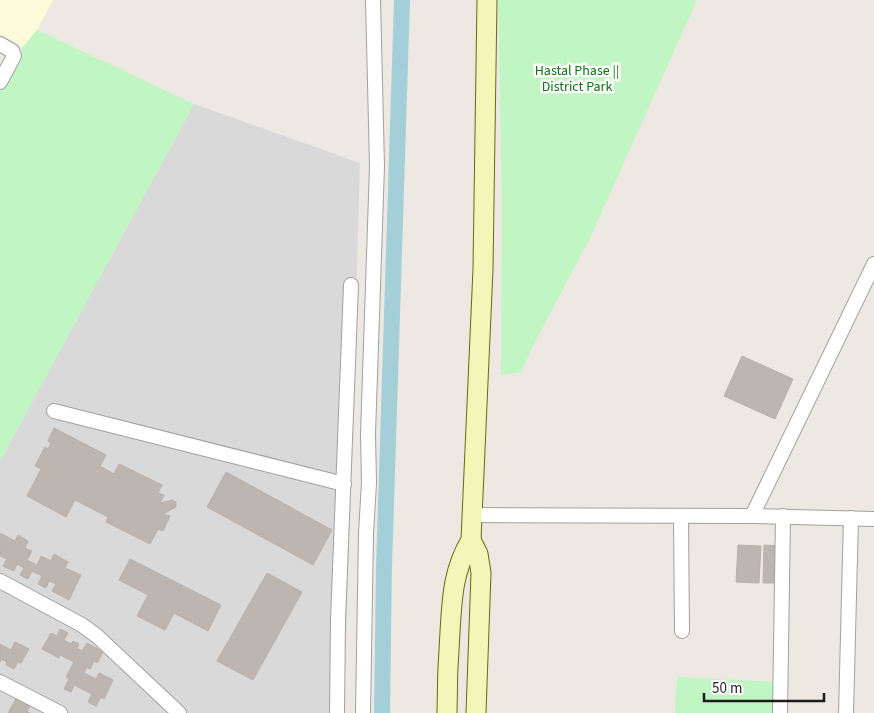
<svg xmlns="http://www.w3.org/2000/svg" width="874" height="713" font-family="'Source Sans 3',sans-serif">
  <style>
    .residential { fill: #dad9d9 }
    .education { fill: #fdfbdc }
    .park { fill: #c1f5c3 }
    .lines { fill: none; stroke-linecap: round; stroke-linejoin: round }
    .canal { stroke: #a5cfd8; stroke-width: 16 }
    .building { fill: #bdb5af; stroke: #bdafa6 }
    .street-casing { stroke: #a0a0a0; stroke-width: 16 }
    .secondary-casing { stroke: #646b0c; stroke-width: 21 }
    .street { stroke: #fff; stroke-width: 14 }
    .secondary { stroke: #f4f5b9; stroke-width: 19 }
    .labels { text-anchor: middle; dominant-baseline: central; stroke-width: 5; stroke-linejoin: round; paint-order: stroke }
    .park-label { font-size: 14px; fill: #127216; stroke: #fff }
  </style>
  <rect width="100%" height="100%" fill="#ede9e2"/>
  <path class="residential" d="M 194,104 L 360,163 L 344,713 L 0,713 L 0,461 Z"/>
  <path class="education" d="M 0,0 L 53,0 L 37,30 L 23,47 L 0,34 Z"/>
  <g class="park">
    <path d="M 498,0 L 697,0 L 590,238 L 535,342 L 521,372 L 501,375 L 502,203 Z"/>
    <path d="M 37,30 L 194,104 L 0,461 L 0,88 L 23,47 Z"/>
    <path d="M 677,677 L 778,682 L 776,713 L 675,713 Z"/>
  </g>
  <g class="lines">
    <path class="canal" d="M 382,713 L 384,567 L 402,0"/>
  </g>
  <g class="building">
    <path d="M 742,356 L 793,379 L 775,419 L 724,396 Z"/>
    <path d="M 54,428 L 106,455 L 100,466 L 114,474 L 119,464 L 162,485 L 158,493 L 164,495 L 160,503 L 172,500 L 176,502 L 176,507 L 163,514 L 170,516 L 163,531 L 158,529 L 150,544 L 106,522 L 108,517 L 75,500 L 66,517 L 27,496 L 41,469 L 35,466 L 45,447 L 48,449 L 51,443 L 48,441 Z"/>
    <path d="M 226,472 L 332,530 L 313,565 L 207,507 Z"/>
    <path d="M 0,533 L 15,541 L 18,535 L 28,541 L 25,548 L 32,551 L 27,560 L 37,565 L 41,556 L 51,561 L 54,554 L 68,562 L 65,568 L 81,575 L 69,600 L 52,591 L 56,584 L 49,581 L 46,588 L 38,584 L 42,576 L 32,571 L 28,579 L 20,575 L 24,568 L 17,564 L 14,571 L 3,566 L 7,559 L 0,556 Z"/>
    <path d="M 738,545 L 761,546 L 759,583 L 736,582 Z"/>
    <path d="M 764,545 L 782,546 L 781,583 L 763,583 Z"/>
    <path d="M 130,559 L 221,605 L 208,631 L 174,613 L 165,630 L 137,616 L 148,595 L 119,580 Z"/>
    <path d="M 267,573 L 302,592 L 253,680 L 217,661 Z"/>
    <path d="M 60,629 L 68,633 L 64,640 L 71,644 L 73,641 L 79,644 L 77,648 L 82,651 L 87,643 L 103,652 L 97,663 L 94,661 L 90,669 L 87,667 L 84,673 L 96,679 L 99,673 L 113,680 L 104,699 L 101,697 L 96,706 L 88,702 L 92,694 L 74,685 L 71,692 L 64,689 L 69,679 L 66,677 L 74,662 L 60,655 L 59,658 L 42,649 L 51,633 L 57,636 Z"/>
    <path d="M 15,642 L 29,649 L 21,663 L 18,662 L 14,669 L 6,665 L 7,662 L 2,659 L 0,662 L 0,644 L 11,650 Z"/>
    <path d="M 17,697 L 31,704 L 27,712 L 30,713 L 8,713 Z"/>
  </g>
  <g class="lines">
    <defs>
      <g id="street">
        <path d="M 0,44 L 12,51 L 14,56 L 0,82"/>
        <path d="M 54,411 L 344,484"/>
        <path d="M 472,515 L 752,516 L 874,264"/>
        <path d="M 681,516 L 682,631"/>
        <path d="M 752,516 L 874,519"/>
        <path d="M 0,581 L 82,625 L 97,636 L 179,713"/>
        <path d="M 0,682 L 60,713"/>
        <path d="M 337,713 L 338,621 L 351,285"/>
        <path d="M 363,713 L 366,533 L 369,483 L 368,434 L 377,166 L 373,0"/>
        <path d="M 780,713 L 783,516"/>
        <path d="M 846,713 L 851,518"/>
      </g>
      <g id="secondary">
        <path d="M 471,540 L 478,554 L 481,573 L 476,713"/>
        <path d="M 447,713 C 447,686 448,659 450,632 C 452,598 453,570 471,540 L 483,269 L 487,0"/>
      </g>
    </defs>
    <use href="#street" class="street-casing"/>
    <use href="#secondary" class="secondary-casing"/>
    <use href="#street" class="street"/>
    <use href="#secondary" class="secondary"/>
  </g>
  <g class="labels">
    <g class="park-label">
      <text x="577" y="71">Hastal Phase ||<tspan x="577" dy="16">District Park</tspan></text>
    </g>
  </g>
  <path d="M704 693v8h120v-8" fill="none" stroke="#1c1c1c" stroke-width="2.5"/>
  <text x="712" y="693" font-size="15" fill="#1c1c1c" stroke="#ffffff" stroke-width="4" paint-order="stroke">50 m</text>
</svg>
